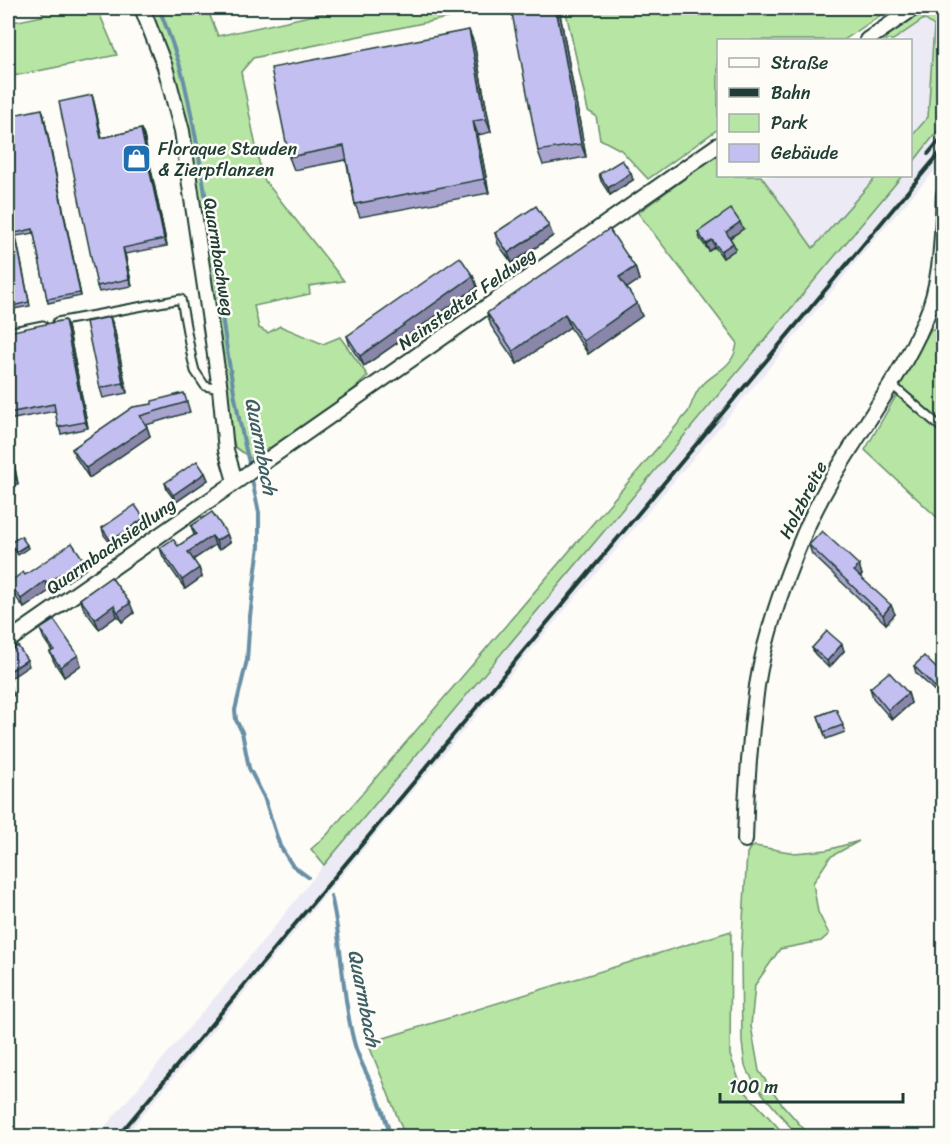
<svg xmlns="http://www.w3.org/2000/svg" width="951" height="1144" font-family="Sriracha,sans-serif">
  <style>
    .built { fill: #eceaf5 }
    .green { fill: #b7e5a4; stroke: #6b916c; stroke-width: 1.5 }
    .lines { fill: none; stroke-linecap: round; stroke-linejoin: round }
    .stream { stroke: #688fa6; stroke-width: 4 }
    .service-casing { stroke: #1f3d34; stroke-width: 11 }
    .minor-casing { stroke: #1f3d34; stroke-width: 18 }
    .service { stroke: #fdfcf7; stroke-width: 7 }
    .minor { stroke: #fdfcf7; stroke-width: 14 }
    .rail { stroke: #1f3d34; stroke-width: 4 }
    .wall { fill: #a9a4cf; stroke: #1f3d34; stroke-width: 1.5 }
    .shaded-wall { fill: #8986a9; stroke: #1f3d34; stroke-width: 1.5 }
    .building { fill: #c4bff1; stroke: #1f3d34; stroke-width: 1.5 }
    .labels { text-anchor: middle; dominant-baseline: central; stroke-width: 5; stroke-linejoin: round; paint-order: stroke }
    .poi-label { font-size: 18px; fill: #1f3d34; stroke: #fdfcf7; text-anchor: start }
    .street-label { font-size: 18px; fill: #1f3d34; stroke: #fdfcf7 }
    .water-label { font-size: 20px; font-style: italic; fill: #3e5f64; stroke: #fdfcf7 }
  </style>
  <rect width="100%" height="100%" fill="#fdfcf7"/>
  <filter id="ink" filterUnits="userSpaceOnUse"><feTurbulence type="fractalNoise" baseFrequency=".0167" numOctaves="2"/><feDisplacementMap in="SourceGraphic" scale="12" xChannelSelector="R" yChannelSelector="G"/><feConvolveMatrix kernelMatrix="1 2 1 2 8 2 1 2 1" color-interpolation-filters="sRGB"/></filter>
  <g filter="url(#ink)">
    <g class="built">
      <path d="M 924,18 L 934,26 L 928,117 L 911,137 L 910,40 L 893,40 Z"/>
      <path d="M 943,124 L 942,162 L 873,241 L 755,385 L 372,839 L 125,1136 L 97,1136 L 258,947 L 324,865 L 901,176 L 910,176 L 911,164 Z"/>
      <path d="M 761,176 L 877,176 L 813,249 Z"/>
    </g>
    <g class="green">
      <path d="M 41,8 L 97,8 L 117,55 L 8,77 L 8,23 L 43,16 Z"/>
      <path d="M 149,8 L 207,8 L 218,36 L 346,8 L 496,8 L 253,58 L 241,72 L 262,177 L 344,281 L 309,286 L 310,294 L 254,306 L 259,328 L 268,333 L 280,326 L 323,344 L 340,337 L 368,376 L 353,390 L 256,462 L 235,447 L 230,425 L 223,352 L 203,221 L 183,109 Z"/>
      <path d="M 565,8 L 891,8 L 844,40 L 718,40 L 718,129 L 648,179 L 621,150 L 600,139 L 596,116 L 588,111 Z"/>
      <path d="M 928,8 L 943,8 L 943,124 L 911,165 L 911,137 L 928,117 L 934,26 L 924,19 L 893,40 L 881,40 Z"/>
      <path d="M 718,154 L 718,176 L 761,176 L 813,248 L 877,176 L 902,176 L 324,865 L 311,849 L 326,836 L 688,412 C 692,404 695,392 701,386 C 717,370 735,367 737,342 L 638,213 Z"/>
      <path d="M 931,329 L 939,331 L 944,335 L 943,523 L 865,450 L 901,387 L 901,383 Z"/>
      <path d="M 859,841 L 830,857 L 813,883 L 818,912 L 829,934 L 821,941 L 780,949 L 755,985 L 751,1026 L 759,1071 L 781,1103 L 810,1136 L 798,1136 L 757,1087 L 745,1066 L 742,1042 L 741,954 L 747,853 L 750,848 L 755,846 L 795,853 L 827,850 Z"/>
      <path d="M 731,931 L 730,1055 L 742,1088 L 786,1136 L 405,1136 L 368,1043 Z"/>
    </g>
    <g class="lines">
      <g class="stream">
        <path d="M 159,8 C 168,32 178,56 184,81 C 214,208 218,341 250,467"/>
        <path d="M 251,475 L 259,513 L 259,546 L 250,616 L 247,660 L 235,710 L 236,720 L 242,732 L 249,768 L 264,797 L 280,846 L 292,865 L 308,877"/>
        <path d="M 331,896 C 343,944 341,994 354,1042 C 359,1063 372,1081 379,1101 C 384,1113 387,1125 391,1136"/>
      </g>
      <defs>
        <g id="service">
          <path d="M 57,322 L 181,299 L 192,359 L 195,371 L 205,386 L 220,389"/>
          <path d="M 8,332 L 43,325"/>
          <path d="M 891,384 L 944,430"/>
        </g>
        <g id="minor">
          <path d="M 142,8 L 165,67 L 182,131 L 220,389 L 226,450 L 235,481"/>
          <path d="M 867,40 L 914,8"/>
          <path d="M 8,641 L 718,145"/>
          <path d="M 745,840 C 746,789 750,736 757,686 C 765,634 784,581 804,534 C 836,458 893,395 925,320 C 942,282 942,235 944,194"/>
        </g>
      </defs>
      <use href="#service" class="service-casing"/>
      <use href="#minor" class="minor-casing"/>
      <use href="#service" class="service"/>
      <use href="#minor" class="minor"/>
      <g class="rail">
        <path d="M 928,154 L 944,135"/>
        <path d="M 118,1136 L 944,148"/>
      </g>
    </g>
    <g class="wall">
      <path d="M 8,8 L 14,8 L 15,14 L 8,16 Z"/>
      <path d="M 560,14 L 586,157 L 543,165 L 538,151 Z"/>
      <path d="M 474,43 L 491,132 L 478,135 L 489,193 L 360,217 L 355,204 L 346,160 L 294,170 L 289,157 Z"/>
      <path d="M 92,95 L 94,102 L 102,138 L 141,129 L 144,136 L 167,246 L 125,254 L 132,286 L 99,292 L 97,286 Z"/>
      <path d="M 43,112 L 81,296 L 48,303 L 34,233 L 16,236 L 30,306 L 8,310 L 8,116 Z"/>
      <path d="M 599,174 L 633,180 L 610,195 L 601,181 Z"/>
      <path d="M 743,229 L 730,238 L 736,249 L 723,258 L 715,247 L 709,251 L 700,239 L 698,232 Z"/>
      <path d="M 495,233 L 553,236 L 512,263 L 498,244 Z"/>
      <path d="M 635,267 L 639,280 L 627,288 L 642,316 L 588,354 L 570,327 L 517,364 L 491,326 L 487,313 Z"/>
      <path d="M 473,276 L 477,287 L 364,366 L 350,346 L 347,336 Z"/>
      <path d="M 110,317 L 114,327 L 127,393 L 103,398 L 100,388 Z"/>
      <path d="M 68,326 L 88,428 L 61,434 L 55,411 L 8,420 L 8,332 Z"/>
      <path d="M 187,402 L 190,412 L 146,425 L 150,436 L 89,478 L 76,458 L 72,449 L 133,407 Z"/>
      <path d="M 8,433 L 18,484 L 8,486 Z"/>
      <path d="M 205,473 L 208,480 L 176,502 L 167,490 L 165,483 Z"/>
      <path d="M 147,524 L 114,548 L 104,535 L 102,528 Z"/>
      <path d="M 191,526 L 227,534 L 230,542 L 219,550 L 215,545 L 193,560 L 199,568 L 202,577 L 185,589 L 163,557 L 160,548 L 178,546 L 194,535 Z"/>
      <path d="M 809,545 L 859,565 L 862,575 L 860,577 L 895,614 L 886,624 L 812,554 Z"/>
      <path d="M 83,559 L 87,568 L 50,593 L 49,591 L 24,608 L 12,592 L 9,583 L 25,575 Z"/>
      <path d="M 111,577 L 134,613 L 122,622 L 117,616 L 99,629 L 84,609 L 80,599 Z"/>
      <path d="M 40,629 L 81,665 L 64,677 L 54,662 L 50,652 L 52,651 L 44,639 Z"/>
      <path d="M 812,648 L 844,651 L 829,668 L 815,654 Z"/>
      <path d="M 914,666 L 944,676 L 944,700 L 916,673 Z"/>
      <path d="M 870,688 L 908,693 L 911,703 L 892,720 L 873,698 Z"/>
      <path d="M 836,709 L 845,732 L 826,739 L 818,716 Z"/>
    </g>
    <g class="shaded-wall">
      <path d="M 556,8 L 557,8 L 560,14 L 586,157 L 581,144 Z"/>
      <path d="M 469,30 L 474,43 L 491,132 L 486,119 Z"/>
      <path d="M 92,95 L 94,102 L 103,145 L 101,138 Z"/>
      <path d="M 42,109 L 43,112 L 81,296 L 80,293 Z"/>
      <path d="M 473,121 L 478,135 L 489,193 L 484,179 Z"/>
      <path d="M 141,129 L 144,136 L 167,246 L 164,239 Z"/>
      <path d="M 631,173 L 633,180 L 610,195 L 608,188 Z"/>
      <path d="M 740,222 L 743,229 L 728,239 L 726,232 Z"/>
      <path d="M 549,226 L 553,236 L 512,263 L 508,253 Z"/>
      <path d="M 712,240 L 715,247 L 709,251 L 706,244 Z"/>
      <path d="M 733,243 L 736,249 L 723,258 L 721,251 Z"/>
      <path d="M 123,248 L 125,254 L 132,286 L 129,279 Z"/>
      <path d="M 635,267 L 639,280 L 624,290 L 619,277 Z"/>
      <path d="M 473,276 L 477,287 L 364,366 L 360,356 Z"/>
      <path d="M 637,303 L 642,316 L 588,354 L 583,341 Z"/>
      <path d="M 565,314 L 570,327 L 517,364 L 513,351 Z"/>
      <path d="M 110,317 L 114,327 L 127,393 L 123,383 Z"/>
      <path d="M 65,320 L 68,326 L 88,428 L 85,422 Z"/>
      <path d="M 147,427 L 150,436 L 89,478 L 86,468 Z"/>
      <path d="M 8,433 L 18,484 L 16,478 L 8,438 Z"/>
      <path d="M 205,473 L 208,480 L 176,502 L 173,495 Z"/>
      <path d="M 144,518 L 147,524 L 114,548 L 111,541 Z"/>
      <path d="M 227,534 L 230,542 L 219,550 L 216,541 Z"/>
      <path d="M 212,536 L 215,545 L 191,561 L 188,552 Z"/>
      <path d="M 27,545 L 28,548 L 18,555 L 16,552 Z"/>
      <path d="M 83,559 L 87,568 L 50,593 L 47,583 Z"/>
      <path d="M 859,565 L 862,575 L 857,580 L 854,571 Z"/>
      <path d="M 199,568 L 202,577 L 185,589 L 182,580 Z"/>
      <path d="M 45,581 L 49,591 L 24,608 L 21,599 Z"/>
      <path d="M 130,603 L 134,613 L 122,622 L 118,612 Z"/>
      <path d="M 114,605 L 117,616 L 99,629 L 95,619 Z"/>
      <path d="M 891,605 L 895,614 L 886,624 L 883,615 Z"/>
      <path d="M 842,644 L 844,651 L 829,668 L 827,661 Z"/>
      <path d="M 78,655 L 81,665 L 64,677 L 60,667 Z"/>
      <path d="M 27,660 L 29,666 L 11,678 L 11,680 L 8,683 L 8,672 Z"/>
      <path d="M 11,688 L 14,695 L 8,700 L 8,691 Z"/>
      <path d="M 908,693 L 911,703 L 892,720 L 888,710 Z"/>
    </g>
    <g class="building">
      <path d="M 511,8 L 556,8 L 581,144 L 538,151 Z"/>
      <path d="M 469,30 L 486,119 L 473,121 L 484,179 L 355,204 L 344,146 L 289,157 L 271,68 Z"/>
      <path d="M 92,95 L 101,138 L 141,129 L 164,239 L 123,248 L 129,279 L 97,286 L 59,102 Z"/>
      <path d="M 42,109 L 80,293 L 47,299 L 33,229 L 15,233 L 29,302 L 8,307 L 8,116 Z"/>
      <path d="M 622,160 L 631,173 L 608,188 L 599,174 Z"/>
      <path d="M 536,206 L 549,226 L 508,253 L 495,233 Z"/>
      <path d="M 731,209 L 740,222 L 726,232 L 733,243 L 721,251 L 712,240 L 706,244 L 698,232 Z"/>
      <path d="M 609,229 L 635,267 L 619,277 L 637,303 L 583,341 L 565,314 L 513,351 L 487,313 Z"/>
      <path d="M 460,257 L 473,276 L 360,356 L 347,336 Z"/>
      <path d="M 110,317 L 123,383 L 100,388 L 86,322 Z"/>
      <path d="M 65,320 L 85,422 L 58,427 L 54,404 L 8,413 L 8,332 Z"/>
      <path d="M 184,393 L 187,402 L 140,416 L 147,427 L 86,468 L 72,449 L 133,407 L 152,404 L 152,401 Z"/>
      <path d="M 8,438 L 16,478 L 8,480 Z"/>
      <path d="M 197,461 L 205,473 L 173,495 L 165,483 Z"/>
      <path d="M 135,505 L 144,518 L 111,541 L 102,528 Z"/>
      <path d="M 212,512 L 227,534 L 216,541 L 212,536 L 188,552 L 199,568 L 182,580 L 160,548 L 173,539 L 178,546 L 196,534 L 191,526 Z"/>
      <path d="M 822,531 L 859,565 L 854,571 L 891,605 L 883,615 L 809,545 Z"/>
      <path d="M 21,536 L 27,545 L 16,552 L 10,543 Z"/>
      <path d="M 72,543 L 83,559 L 47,583 L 45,581 L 21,599 L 9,583 L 23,572 L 25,575 Z"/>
      <path d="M 111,577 L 130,603 L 118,612 L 114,605 L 95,619 L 80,599 Z"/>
      <path d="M 54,620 L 78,655 L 60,667 L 50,652 L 54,650 L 40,629 Z"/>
      <path d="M 827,631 L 842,644 L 827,661 L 812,648 Z"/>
      <path d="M 18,646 L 27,660 L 8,672 L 9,673 L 8,674 L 8,653 Z"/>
      <path d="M 924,656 L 944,676 L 944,692 L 942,694 L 914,666 Z"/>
      <path d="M 889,672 L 908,693 L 888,710 L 870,688 Z"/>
      <path d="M 8,683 L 11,688 L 8,691 Z"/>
      <path d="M 836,709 L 843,725 L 824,732 L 818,716 Z"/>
    </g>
  </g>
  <defs>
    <symbol id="shop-square" viewBox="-11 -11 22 22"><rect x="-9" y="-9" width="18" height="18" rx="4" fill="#1f6fb2" stroke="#fdfcf7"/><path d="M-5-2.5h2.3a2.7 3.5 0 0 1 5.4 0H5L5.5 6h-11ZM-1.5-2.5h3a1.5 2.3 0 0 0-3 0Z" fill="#fff"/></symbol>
  </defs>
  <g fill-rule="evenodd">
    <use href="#shop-square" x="120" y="142" width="33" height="33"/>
  </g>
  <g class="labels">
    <g class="poi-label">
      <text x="158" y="149">Floraque Stauden<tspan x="158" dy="21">&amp; Zierpflanzen</tspan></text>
    </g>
    <g class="street-label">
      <text transform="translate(219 257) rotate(81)">Quarmbachweg</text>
      <text transform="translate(467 299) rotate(-35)">Neinstedter Feldweg</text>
      <text transform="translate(803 500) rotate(-63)">Holzbreite</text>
      <text transform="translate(111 546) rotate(-35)">Quarmbachsiedlung</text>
    </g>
    <g class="water-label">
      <text transform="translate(261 446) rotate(79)">Quarmbach</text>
      <text transform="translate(364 998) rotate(79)">Quarmbach</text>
    </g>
  </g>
  <rect width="951" height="1144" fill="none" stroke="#fdfcf7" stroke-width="30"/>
  <rect x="15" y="15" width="921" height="1114" fill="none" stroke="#1f3d34" stroke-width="2" filter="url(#ink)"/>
  <rect x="717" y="39" width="195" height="138" fill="#fdfcf7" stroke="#a4b0a9" stroke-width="1.5"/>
  <rect x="729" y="58" width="30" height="9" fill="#fdfcf7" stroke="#a4b0a9" stroke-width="1.5"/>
  <text x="771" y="69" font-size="18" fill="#1f3d34">Straße</text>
  <rect x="729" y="88" width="30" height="9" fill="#1f3d34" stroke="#a4b0a9" stroke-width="1.5"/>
  <text x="771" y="99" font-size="18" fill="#1f3d34">Bahn</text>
  <rect x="729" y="114" width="30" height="18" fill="#b7e5a4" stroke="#a4b0a9" stroke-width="1.5"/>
  <text x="771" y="129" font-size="18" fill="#1f3d34">Park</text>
  <rect x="729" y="144" width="30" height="18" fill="#c4bff1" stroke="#a4b0a9" stroke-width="1.5"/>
  <text x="771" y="159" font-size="18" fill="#1f3d34">Gebäude</text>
  <path d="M720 1093v9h183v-9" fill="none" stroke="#1f3d34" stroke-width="3"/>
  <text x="729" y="1093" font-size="18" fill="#1f3d34" stroke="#fdfcf7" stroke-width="4.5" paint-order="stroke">100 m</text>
</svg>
